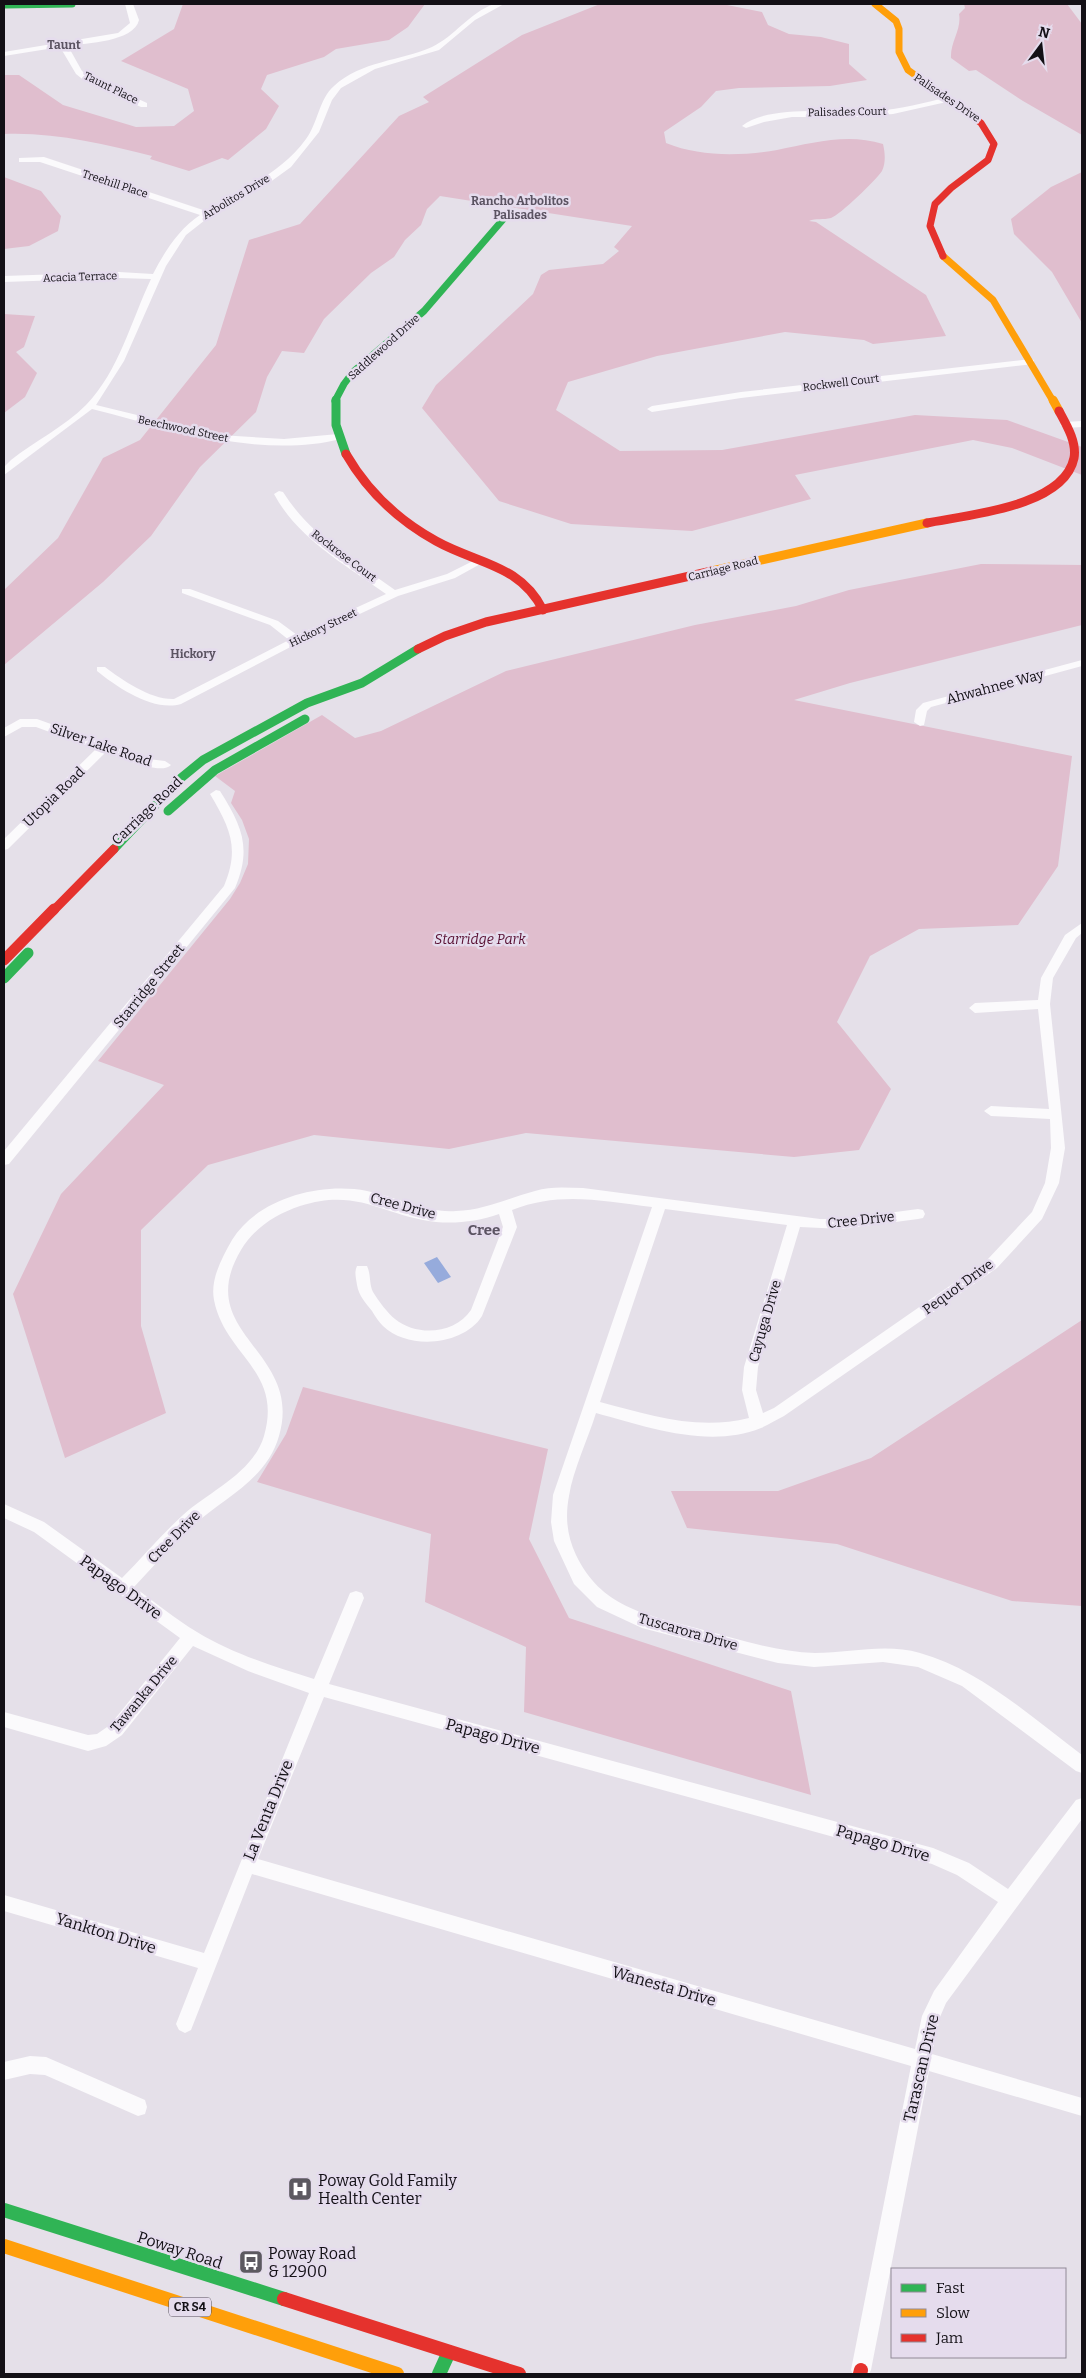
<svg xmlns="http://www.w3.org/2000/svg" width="1086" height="2378" font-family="Bitter,serif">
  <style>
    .green { fill: #e0bece }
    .water { fill: #96abdc }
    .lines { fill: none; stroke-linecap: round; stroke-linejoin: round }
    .street { fill: #fbfafc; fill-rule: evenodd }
    .fast-far3 { stroke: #30b455; stroke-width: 7 }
    .fast-far2 { stroke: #30b455; stroke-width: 9 }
    .fast-far1 { stroke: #30b455; stroke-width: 11 }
    .fast { stroke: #30b455; stroke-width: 14 }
    .slow-far2 { stroke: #ff9f0a; stroke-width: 7 }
    .slow-far1 { stroke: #ff9f0a; stroke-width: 9 }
    .slow { stroke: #ff9f0a; stroke-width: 14 }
    .jam-far3 { stroke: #e5322d; stroke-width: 7 }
    .jam-far2 { stroke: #e5322d; stroke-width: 9 }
    .jam-far1 { stroke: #e5322d; stroke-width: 11 }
    .jam { stroke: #e5322d; stroke-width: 14 }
    .labels { text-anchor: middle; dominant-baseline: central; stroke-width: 5; stroke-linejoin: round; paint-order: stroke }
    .far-street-label { font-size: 11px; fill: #131016; stroke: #e5dced }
    .far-neighbourhood-label { font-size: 12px; font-weight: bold; fill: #5b5362; stroke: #e5dced }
    .shield { fill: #e5dced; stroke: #524d56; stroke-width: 1 }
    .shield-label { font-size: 12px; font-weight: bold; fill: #131016 }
    .street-label { font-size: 14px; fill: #131016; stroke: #e5dced }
    .park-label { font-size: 14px; font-style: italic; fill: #581033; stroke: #e5dced }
    .neighbourhood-label { font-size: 15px; font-weight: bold; fill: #5b5362; stroke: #e5dced }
    .near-street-label { font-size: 16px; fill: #131016; stroke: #e5dced }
    .near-poi-label { font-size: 16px; fill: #131016; stroke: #e5dced; text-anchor: start }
  </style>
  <rect width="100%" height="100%" fill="#e5e0e9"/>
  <g class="green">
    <path d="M 183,4 L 425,4 L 408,27 L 389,40 L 336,49 L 324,57 L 267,75 L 261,89 L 279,106 L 266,129 L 228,160 L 222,158 L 189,171 L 150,159 L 152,156 C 103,144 55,132 4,134 L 4,75 L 19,75 L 63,105 L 136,127 L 174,126 L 194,111 L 188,89 L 121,61 L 174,29 Z"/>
    <path d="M 600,4 L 722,4 L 762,12 L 768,25 L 789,34 L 821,37 L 849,44 L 849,64 L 867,80 L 830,86 L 739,88 L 716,91 L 701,107 L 664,132 L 666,143 C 700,157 741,156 777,150 C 813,143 847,133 883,144 C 885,152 886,163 882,171 C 876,180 840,215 831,218 C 823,220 816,218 809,221 L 816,222 L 926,295 L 946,336 L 873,344 L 864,340 L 785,332 L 657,356 L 568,382 L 556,410 L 620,451 L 722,450 L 915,415 L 1007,420 L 1082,447 L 1082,475 L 1012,448 L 973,440 L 795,475 L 811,499 L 692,531 L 571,524 L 499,501 L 422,408 L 436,385 L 533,294 L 541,275 L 549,270 L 603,264 L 619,251 L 614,247 L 632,226 L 440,196 L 427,209 L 421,225 L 405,240 L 394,257 L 371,273 L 324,319 L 304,353 L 282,351 L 267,377 L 256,412 L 200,467 L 151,536 L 103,582 L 4,665 L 4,590 L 58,538 L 103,458 L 140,440 L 216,345 L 249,240 L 300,224 L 399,116 L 429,102 L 423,97 L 522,35 Z"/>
    <path d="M 964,4 L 1067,4 L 1082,24 L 1082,135 L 1023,101 L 976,70 L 969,71 L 951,58 C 950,42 962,29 959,14 L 965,8 Z"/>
    <path d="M 1082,172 L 1082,323 L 1052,272 L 1014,234 L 1011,219 L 1051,187 Z"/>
    <path d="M 4,177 L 41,191 L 61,216 L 58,231 L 29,246 L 4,249 Z"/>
    <path d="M 4,314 L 35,316 L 24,347 L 16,352 L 37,373 L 25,397 L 4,413 Z"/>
    <path d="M 981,564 L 1082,565 L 1082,625 L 850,683 L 794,700 L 1072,756 L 1058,866 L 1018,925 L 919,929 L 870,956 L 837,1022 L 891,1089 L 859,1150 L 794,1157 L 526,1133 L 449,1149 L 314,1135 L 208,1165 L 141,1230 L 141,1326 L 166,1413 L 65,1458 L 13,1294 L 61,1194 L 164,1085 L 98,1061 L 230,899 L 240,883 L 248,864 L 249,839 L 242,820 L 231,803 L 235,791 L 215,776 L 322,715 L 355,738 L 381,731 L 506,671 L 695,625 L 796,606 L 849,590 Z"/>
    <path d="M 1082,1320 L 1082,1606 L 1012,1601 L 837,1544 L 687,1528 L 671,1491 L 778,1491 L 871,1458 Z"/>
    <path d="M 303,1387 L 548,1449 L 529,1539 L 569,1618 L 791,1691 L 811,1795 L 524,1712 L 526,1647 L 425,1602 L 431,1534 L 257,1482 L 286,1434 Z"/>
  </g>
  <path class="water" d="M 437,1257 L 451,1277 L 438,1283 L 424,1263 Z"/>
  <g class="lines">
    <g class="street">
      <path d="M 125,4 L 133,4 L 139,20 C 134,42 86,43 68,46 L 82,71 L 92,78 L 147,103 L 147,107 L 141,107 L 86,82 L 76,74 L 60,47 L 4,56 L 4,52 L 118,33 L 130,23 Z"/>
      <path d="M 494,4 L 504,4 L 475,20 L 439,50 L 375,69 L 341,88 L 332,100 L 319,132 L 291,167 L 262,188 L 214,213 L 186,235 L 166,266 L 124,361 L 96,405 L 219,435 L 284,439 L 338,434 L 343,437 L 341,439 C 260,459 171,429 92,409 L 4,475 L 4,467 L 11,460 C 35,441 64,427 86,405 C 119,371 131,321 151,279 L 119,278 L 4,282 L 4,276 L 119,272 L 153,274 C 165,251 178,230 200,215 L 40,162 L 19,162 L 19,158 L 44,157 L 206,211 C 242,188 280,175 306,139 C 318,123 319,99 334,86 C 361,61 400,61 432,47 C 455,36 469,13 494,4 Z"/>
      <path d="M 948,97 L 951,97 L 951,101 L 893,114 L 858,117 L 792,117 L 764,122 L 746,128 L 742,126 C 769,103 842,114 877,111 C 901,109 924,103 948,97 Z"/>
      <path d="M 1031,359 L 1034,360 L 1034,364 L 741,398 L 652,412 L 647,409 L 652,406 L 741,392 Z"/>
      <path d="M 1082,421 L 1082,427 L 1065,428 L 1060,425 L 1065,422 Z"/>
      <path d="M 279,491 L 283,492 C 310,535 354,561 395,590 L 447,574 L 475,560 L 483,560 L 484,562 L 455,578 L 398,596 L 300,642 L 181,704 C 154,712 118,688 97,671 L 97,667 L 105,667 C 122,680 151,700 174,699 L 289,640 L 270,625 L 182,593 L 182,589 L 190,589 L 278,621 L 297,635 L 386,594 C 346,565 298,539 274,494 Z"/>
      <path d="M 1082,660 L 1082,666 L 931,707 L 927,711 L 924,725 L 920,726 L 914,722 L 916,710 L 923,703 Z"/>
      <path d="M 37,719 L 148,759 L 165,761 L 171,765 C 161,776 119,757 106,752 L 8,849 L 4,850 L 4,839 L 96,749 L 36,727 L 22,727 L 4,737 L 4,728 L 20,719 Z"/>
      <path d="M 216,790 L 220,791 C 242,826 252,848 235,888 L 9,1164 L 4,1165 L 4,1151 L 224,886 C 240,848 230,828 210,794 Z"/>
      <path d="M 1082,923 L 1082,933 L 1076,938 L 1053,978 L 1050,1004 L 1065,1148 L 1059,1183 L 1042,1219 L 997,1268 L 784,1416 C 776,1420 768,1425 761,1428 C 709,1449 647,1427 596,1413 C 588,1439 573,1470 569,1496 C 565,1517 567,1536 576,1555 C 601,1607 644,1614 696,1628 C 735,1638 775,1652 815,1653 C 850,1653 885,1643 920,1653 C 981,1670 1032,1718 1082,1755 L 1082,1773 L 1076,1771 L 962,1686 L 918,1667 L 883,1662 L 814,1667 L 778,1663 L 642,1628 L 597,1607 L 574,1584 L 554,1541 L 551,1522 L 553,1495 L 652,1207 C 602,1201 560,1191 512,1210 L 517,1227 L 482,1316 C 464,1345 409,1351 383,1326 C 379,1322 375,1316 372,1311 C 365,1302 359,1296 357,1285 C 356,1278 354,1272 357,1266 L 367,1266 C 371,1274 369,1284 373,1292 C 378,1300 388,1314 395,1319 C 417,1337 455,1334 471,1310 L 503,1227 L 499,1214 C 479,1221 457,1224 436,1222 C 384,1216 358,1187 300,1206 C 276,1214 254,1228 241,1250 C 191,1334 304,1350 279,1436 C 267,1479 225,1497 195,1524 C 173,1544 154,1566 134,1587 C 155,1602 175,1619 197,1632 C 233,1654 275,1667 314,1679 L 350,1593 L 356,1591 L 362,1593 L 364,1598 L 329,1684 L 933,1848 L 969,1863 L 1008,1889 L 1076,1800 L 1082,1798 L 1082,1819 L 946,2003 L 940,2017 L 932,2054 L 1082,2098 L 1082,2116 L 929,2071 L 871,2370 L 869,2374 L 853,2374 L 851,2370 L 911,2066 L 252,1874 L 191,2030 L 185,2033 L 179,2030 L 176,2024 L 198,1968 L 4,1911 L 4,1895 L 204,1953 L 309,1693 L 248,1671 L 193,1646 L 122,1735 L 106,1746 L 88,1751 L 4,1727 L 4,1712 L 88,1735 L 97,1734 L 110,1725 L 180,1638 L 34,1532 L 4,1518 L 4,1504 L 44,1522 L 122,1578 C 143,1557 161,1535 183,1515 C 210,1491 253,1473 264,1436 C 283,1370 225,1356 214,1300 C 210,1279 222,1258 232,1240 C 258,1198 321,1182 367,1191 C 398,1197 423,1213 456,1211 C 485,1210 508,1198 535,1191 C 551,1186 567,1188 583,1188 L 820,1219 L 843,1219 L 918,1209 L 923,1210 L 925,1214 L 923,1218 L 918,1219 L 843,1229 L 800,1227 L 758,1367 L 756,1390 L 763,1413 L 774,1408 L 987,1260 L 1032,1212 L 1045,1183 L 1051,1148 L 1050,1119 L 991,1116 L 984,1111 L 991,1106 L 1049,1109 L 1038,1009 L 975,1013 L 969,1008 L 975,1003 L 1038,1000 L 1041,978 L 1065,935 ZM 665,1209 L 787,1225 L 744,1367 L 742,1390 L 749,1418 C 697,1431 650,1415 600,1402 ZM 324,1697 L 932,1864 L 957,1875 L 998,1902 L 934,1991 L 922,2016 L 915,2049 L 258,1859 Z"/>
      <path d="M 30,2056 L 46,2057 L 145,2100 L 147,2107 L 145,2114 L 138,2116 L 45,2075 L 30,2074 L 4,2080 L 4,2062 Z"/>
    </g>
    <g class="fast-far3">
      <path d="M 4,5 L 72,4"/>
      <path d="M 335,401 L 344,384 L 353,372 L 424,311 L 506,216"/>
    </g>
    <g class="fast-far2">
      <path d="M 336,400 L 336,425 L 346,454"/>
      <path d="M 168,811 L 215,770 L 305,719"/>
      <path d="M 114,849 L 181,778 L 203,760 L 307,703 L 362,683 L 418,649"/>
    </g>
    <path class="fast-far1" d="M 4,978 L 28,953"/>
    <g class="fast">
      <path d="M 4,2210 L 284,2299"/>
      <path d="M 439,2374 L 449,2352"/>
    </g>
    <g class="slow-far2">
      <path d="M 875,4 L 896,21 L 899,29 L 899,52 L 908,70 L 943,95"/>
      <path d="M 943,256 L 993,300 L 1053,401"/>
    </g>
    <g class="slow-far1">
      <path d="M 1053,400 L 1059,411"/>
      <path d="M 712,571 L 927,523"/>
    </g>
    <path class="slow" d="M 4,2246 L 397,2374"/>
    <path class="jam-far3" d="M 943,95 L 981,123 L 994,144 L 988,160 L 951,188 L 935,204 L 930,226 L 943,256"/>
    <g class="jam-far2">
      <path d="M 346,454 C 368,492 398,520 436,541 C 477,564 520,564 543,610"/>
      <path d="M 927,523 C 967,515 1064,507 1074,458 C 1077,442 1066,424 1059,411"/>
      <path d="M 418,649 L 445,636 L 486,622 L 712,571"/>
      <path d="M 53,911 L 114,849"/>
    </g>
    <path class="jam-far1" d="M 4,960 L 54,909"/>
    <g class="jam">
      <path d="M 284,2299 L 519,2374"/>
      <path d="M 860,2374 L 861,2370"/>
    </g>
  </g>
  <defs>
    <symbol id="hospital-square" viewBox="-11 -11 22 22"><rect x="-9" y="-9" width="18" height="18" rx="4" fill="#5c5960" stroke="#e5dced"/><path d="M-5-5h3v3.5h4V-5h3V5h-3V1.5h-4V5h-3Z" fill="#fff"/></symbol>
    <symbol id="bus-square" viewBox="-11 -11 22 22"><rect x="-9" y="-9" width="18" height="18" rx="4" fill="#5c5960" stroke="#e5dced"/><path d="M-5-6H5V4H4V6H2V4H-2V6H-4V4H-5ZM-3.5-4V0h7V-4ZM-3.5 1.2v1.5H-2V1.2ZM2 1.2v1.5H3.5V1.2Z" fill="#fff"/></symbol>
  </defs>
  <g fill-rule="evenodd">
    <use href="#hospital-square" x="286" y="2175" width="28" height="28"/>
    <use href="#bus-square" x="237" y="2248" width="28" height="28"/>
  </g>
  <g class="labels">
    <g class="far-street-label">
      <text transform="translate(111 88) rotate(26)">Taunt Place</text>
      <text transform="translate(947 98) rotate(34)">Palisades Drive</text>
      <text transform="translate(847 112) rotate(-1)">Palisades Court</text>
      <text transform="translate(115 184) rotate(18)">Treehill Place</text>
      <text transform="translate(236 197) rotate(-31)">Arbolitos Drive</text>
      <text transform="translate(80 277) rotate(-2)">Acacia Terrace</text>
      <text transform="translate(384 347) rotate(-42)">Saddlewood Drive</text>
      <text transform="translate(841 383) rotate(-7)">Rockwell Court</text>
      <text transform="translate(183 429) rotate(12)">Beechwood Street</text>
      <text transform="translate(344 556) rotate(37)">Rockrose Court</text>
      <text transform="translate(723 569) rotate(-14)">Carriage Road</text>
      <text transform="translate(323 628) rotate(-26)">Hickory Street</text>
    </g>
    <g class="far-neighbourhood-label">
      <text x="64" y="45">Taunt</text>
      <text x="520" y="201">Rancho Arbolitos<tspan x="520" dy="14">Palisades</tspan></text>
      <text x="193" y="654">Hickory</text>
    </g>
    <rect class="shield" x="169" y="2297.5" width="42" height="19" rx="4"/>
    <g class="shield-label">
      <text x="190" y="2307">CR S4</text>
    </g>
    <g class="street-label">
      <text transform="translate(995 687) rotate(-15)">Ahwahnee Way</text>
      <text transform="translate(101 745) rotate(19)">Silver Lake Road</text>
      <text transform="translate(54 797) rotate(-44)">Utopia Road</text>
      <text transform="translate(147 811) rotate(-44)">Carriage Road</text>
      <text transform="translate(149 986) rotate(-51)">Starridge Street</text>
      <text transform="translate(403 1206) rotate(15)">Cree Drive</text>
      <text transform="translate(861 1220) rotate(-6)">Cree Drive</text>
      <text transform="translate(958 1287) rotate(-36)">Pequot Drive</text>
      <text transform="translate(765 1321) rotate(-74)">Cayuga Drive</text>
      <text transform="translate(174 1537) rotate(-45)">Cree Drive</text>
      <text transform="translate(688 1632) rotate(16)">Tuscarora Drive</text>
      <text transform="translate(144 1694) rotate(-50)">Tawanka Drive</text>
    </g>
    <g class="park-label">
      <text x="480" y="939">Starridge Park</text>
    </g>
    <g class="neighbourhood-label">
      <text x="484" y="1230">Cree</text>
    </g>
    <g class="near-street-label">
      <text transform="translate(121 1587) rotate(36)">Papago Drive</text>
      <text transform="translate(493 1736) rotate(15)">Papago Drive</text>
      <text transform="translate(268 1810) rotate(-68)">La Venta Drive</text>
      <text transform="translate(883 1843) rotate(16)">Papago Drive</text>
      <text transform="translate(106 1933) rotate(17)">Yankton Drive</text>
      <text transform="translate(664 1986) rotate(16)">Wanesta Drive</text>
      <text transform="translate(921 2068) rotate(-77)">Tarascan Drive</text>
      <text transform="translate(180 2250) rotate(18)">Poway Road</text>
    </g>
    <g class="near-poi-label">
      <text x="318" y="2180">Poway Gold Family<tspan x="318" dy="18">Health Center</tspan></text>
      <text x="268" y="2253">Poway Road<tspan x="268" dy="18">&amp; 12900</tspan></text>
    </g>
  </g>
  <rect width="1086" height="2378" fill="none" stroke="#131016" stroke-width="10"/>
  <rect x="891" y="2268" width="175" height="90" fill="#e5dced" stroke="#918a97"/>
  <rect x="901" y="2284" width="25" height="8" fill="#30b455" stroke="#918a97"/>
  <text x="936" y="2293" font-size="15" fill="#131016">Fast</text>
  <rect x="901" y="2309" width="25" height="8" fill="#ff9f0a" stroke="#918a97"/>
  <text x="936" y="2318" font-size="15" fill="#131016">Slow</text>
  <rect x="901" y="2334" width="25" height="8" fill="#e5322d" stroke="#918a97"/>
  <text x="936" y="2343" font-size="15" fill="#131016">Jam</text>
  <g transform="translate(1041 45) rotate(15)" stroke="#e5dced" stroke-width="4" paint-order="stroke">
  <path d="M0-4L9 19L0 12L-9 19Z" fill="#131016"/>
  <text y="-8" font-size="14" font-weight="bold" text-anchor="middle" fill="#131016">N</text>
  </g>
</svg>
